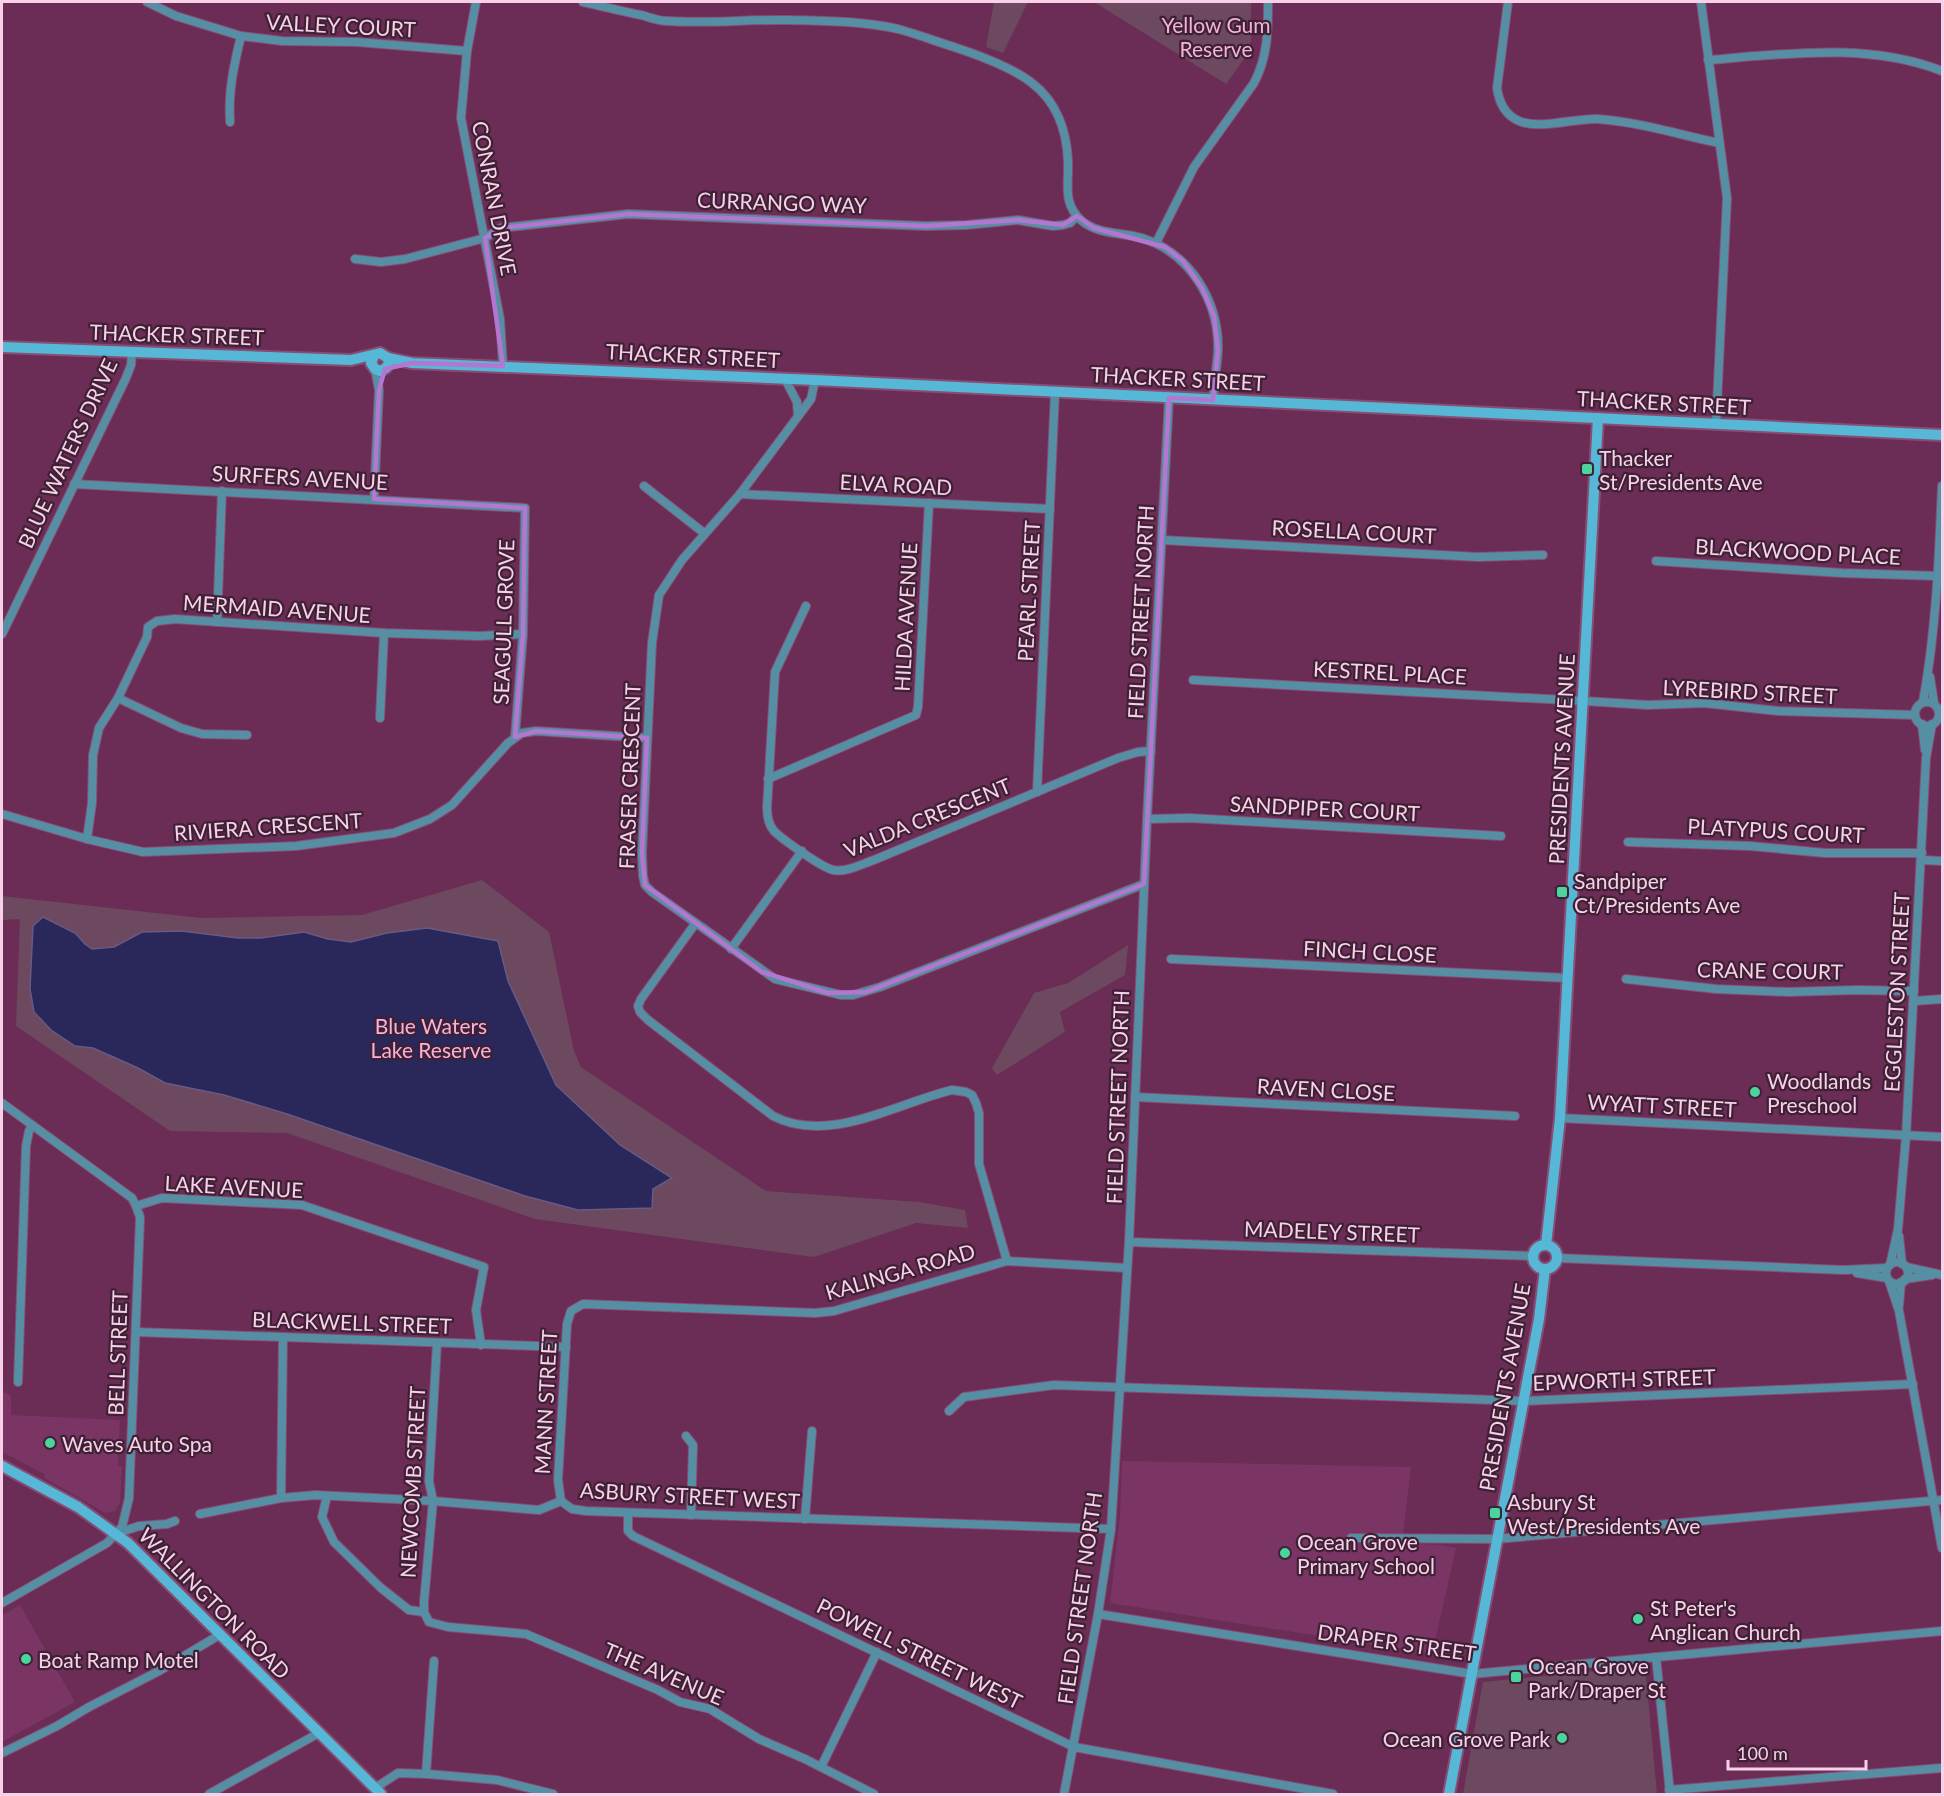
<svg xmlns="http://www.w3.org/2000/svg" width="1944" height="1796" font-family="Lato,sans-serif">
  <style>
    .built { fill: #7a3564 }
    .green { fill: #6c495e }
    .water { fill: #2a275a; stroke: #685a85; stroke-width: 1.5 }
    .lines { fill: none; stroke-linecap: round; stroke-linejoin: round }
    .street-casing { stroke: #874d73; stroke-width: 10 }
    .secondary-casing { stroke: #874d73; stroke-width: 14 }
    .street { stroke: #568fa3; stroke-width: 8 }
    .secondary { stroke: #56b7d7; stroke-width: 10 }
    .marked { fill: none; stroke: #b376d1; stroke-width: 4.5; stroke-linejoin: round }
    .poi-dot { fill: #4bd49b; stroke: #3e2134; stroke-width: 2 }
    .labels { text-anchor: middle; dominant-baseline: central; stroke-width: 4.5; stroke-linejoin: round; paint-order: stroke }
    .park-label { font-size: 21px; fill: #f7b2dc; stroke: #3e2134 }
    .street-label { font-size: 21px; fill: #f8d1e8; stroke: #3e2134 }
    .poi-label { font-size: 21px; fill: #f8d1e8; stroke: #3e2134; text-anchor: start }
  </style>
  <rect width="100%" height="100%" fill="#6b2c56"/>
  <g class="built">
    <path d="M 2,1391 L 11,1396 L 11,1415 L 120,1420 L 118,1465 L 122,1467 L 120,1503 L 115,1511 L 105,1513 L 43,1477 L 46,1475 L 2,1452 Z"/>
    <path d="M 1122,1461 L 1411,1467 L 1402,1543 L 1442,1545 L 1456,1548 L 1432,1654 L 1110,1603 L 1120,1515 Z"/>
    <path d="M 20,1605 L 75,1702 L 2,1742 L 2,1615 Z"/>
  </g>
  <g class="green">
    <path d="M 994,2 L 1028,2 L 1003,53 L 986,47 Z"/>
    <path d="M 1094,2 L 1251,2 L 1251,41 L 1244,59 L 1226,84 Z"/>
    <path d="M 482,880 L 549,932 L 574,1051 L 581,1067 L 766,1191 L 919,1202 L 965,1210 L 968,1228 L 916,1223 L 814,1257 L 535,1219 L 287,1133 L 170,1131 L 16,1026 L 20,919 L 2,920 L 2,896 L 201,918 L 362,915 Z"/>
    <path d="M 1128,945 L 1125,975 L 1060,1012 L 1065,1032 L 997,1075 L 992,1068 L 1034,993 L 1068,983 Z"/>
    <path d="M 1645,1666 L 1657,1794 L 1463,1794 L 1483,1682 Z"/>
  </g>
  <path class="water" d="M 43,917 L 75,933 L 85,944 L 92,949 L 114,947 L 142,932 L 182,931 L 238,938 L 261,938 L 304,932 L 328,939 L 351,942 L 387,933 L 427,928 L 498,941 L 508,981 L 556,1085 L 620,1145 L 672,1178 L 653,1189 L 652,1208 L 578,1210 L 525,1196 L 287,1114 L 224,1095 L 165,1083 L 138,1068 L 93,1048 L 75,1046 L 51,1030 L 34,1012 L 30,989 L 33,926 Z"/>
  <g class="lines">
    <defs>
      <g id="street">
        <path d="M 147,2 L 176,16 L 241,36 L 282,41 L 357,42 L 467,51"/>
        <path d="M 476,2 L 467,51 L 461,118 L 500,319 L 503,366"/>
        <path d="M 583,2 C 602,6 621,11 641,15 C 649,17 658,21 667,21 C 708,24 749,19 790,20 C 825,21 863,21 898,29 C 917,34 935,41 954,47 C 978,55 1012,67 1032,83 C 1057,102 1067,132 1068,162 C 1069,184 1062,204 1082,221 C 1099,235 1122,232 1142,238 C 1190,253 1219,301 1218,350 C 1217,367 1214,383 1213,400"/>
        <path d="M 1508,2 L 1497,88 C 1499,102 1505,115 1519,121 C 1540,130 1574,118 1597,119 C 1634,121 1681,135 1719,143"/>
        <path d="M 1701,2 L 1727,198 L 1716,424"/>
        <path d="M 1708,60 C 1785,54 1868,42 1942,71"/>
        <path d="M 230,122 C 228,91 234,65 241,36"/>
        <path d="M 1156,243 L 1194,167 L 1254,83 C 1268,56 1268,31 1268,2"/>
        <path d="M 355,259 L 381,262 L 405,259 L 485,238 L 501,228 L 628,214 L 926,226 L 966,225 L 1018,220 L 1053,226 L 1063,225 L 1070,223 L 1077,216"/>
        <path d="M 785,379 L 797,402 L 798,416"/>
        <path d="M 815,380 L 811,399 L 740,494 L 682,560 L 659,595 L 652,643 L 642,853 L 643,876 L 645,885 L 652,892 L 775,979 L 841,995 L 853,995 L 880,987 L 1144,884"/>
        <path d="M 74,484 L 525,508 L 523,634 L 515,737"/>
        <path d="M 644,486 L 704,533"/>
        <path d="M 740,494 L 1050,509"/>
        <path d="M 374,499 L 379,390 L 375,369"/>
        <path d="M 1162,540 L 1478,557 L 1543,555"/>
        <path d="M 1656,561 L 1842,573 L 1938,576"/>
        <path d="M 806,606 L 775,672 L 767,808 C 767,816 768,824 774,831 C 782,839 821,867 833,870 C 845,873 862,864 874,860 L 1118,758 L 1138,752 L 1151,751"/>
        <path d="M 217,622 L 222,491"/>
        <path d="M 2,634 L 126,378 L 131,365 L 132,352"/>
        <path d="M 1930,677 L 1934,703"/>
        <path d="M 1193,680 L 1584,701 L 1648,705 L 1704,703 L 1778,711 L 1915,715"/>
        <path d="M 118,698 L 181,728 L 202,734 L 247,735"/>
        <path d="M 1923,702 C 1936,631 1939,559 1942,486"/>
        <circle cx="1927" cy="714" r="12"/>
        <path d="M 380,718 L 384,633"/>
        <path d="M 1922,724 L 1925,750"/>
        <path d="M 768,779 L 916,715 L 918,707 L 929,503"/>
        <path d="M 1037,792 L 1055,392"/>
        <path d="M 2,814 L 87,839 L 143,852 L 296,846 L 394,833 L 430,819 L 452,805 L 508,743 L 522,733 L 536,731 L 647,738"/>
        <path d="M 1147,819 L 1189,818 L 1501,836"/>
        <path d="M 87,839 L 92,803 L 93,755 L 99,728 L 118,698 L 147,637 L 148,627 L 157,621 L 175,619 L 384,633 L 479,636 L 523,634"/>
        <path d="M 1628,842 L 1750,846 L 1825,853 L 1922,853"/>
        <path d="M 1922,860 L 1942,861"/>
        <path d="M 695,924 L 641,999 L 638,1006 L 640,1012 L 648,1020 L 773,1116 C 829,1145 897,1103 952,1090 L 966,1092 L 972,1095 L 976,1103 L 979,1113 L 979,1164 L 1007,1261"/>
        <path d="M 731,949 L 802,851"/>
        <path d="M 1171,959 L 1568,978"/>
        <path d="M 1626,979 L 1716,989 L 1789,992 L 1856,990 L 1914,991"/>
        <path d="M 1914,1001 L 1942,999"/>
        <path d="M 1135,1097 L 1515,1116"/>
        <path d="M 2,1103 L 132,1198 L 136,1206 L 162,1198 L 302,1205 L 484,1267 L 476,1310 L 481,1345"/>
        <path d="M 1560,1118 L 1942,1137"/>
        <path d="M 1899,1236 L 1902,1264"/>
        <path d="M 1129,1242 L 1534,1256"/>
        <path d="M 1557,1258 L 1843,1270 L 1887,1268"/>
        <circle cx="1897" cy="1273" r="11"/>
        <path d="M 1890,1265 L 1898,1229 L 1906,1136 L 1926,758 L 1932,724"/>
        <path d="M 1906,1267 L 1942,1275"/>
        <path d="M 1857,1273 L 1887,1278"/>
        <path d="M 1905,1279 L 1932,1275"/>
        <path d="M 1889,1281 L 1899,1311 L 1942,1548"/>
        <path d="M 1899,1306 L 1901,1282"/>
        <path d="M 136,1332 L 566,1347"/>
        <path d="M 437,1343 L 429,1481 L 433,1501 L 424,1602 L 424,1612 L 429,1622 L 448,1627 L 526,1634 L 658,1690 L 680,1702 L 710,1709 L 759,1739 L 805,1759 L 874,1794"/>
        <path d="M 18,1382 L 26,1146 L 29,1131 L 32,1125"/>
        <path d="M 949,1411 L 964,1397 L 1054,1385 L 1524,1401 L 1913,1384"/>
        <path d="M 686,1436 L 693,1445 L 691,1515"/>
        <path d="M 327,1496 L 322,1517 L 334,1542 L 381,1588 L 409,1610 L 424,1612"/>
        <path d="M 281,1498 L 283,1337"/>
        <path d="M 561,1501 L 558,1480 L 567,1324 L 571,1311 L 583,1304 L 815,1313 L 834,1311 L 1007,1261 L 1127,1268"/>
        <path d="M 561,1501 L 572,1509 L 586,1511 L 1111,1529"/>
        <path d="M 628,1513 L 628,1531 L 633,1536 L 1074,1747 L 1333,1794"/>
        <path d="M 200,1514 L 281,1498 L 316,1495 L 433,1501 L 539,1510 L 561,1501"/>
        <path d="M 805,1519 L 812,1431"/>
        <path d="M 118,1533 L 139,1526 L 167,1524 L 175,1521"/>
        <path d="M 1351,1538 L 1496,1539 L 1942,1500"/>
        <path d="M 2,1603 L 107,1543 L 122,1527 L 129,1498 L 139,1244 L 140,1217 L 136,1206"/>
        <path d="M 1098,1614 L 1472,1674 L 1942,1631"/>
        <path d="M 1656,1657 L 1670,1793"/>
        <path d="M 2,1753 L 57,1726 L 89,1707 L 159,1671 L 221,1634"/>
        <path d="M 821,1767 L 877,1652"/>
        <path d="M 426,1774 L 434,1661"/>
        <path d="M 375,1788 L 398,1773 L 428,1774 L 497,1780 L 553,1794"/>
        <path d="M 1669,1790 L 1942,1768"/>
        <path d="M 209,1794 L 319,1733"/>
        <path d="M 1064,1794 L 1098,1614 L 1111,1529 L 1129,1242 L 1147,819 L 1169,398"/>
      </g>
      <g id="secondary">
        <path d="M 2,347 L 351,360 L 380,353 L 388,358 L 389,363 L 386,368 L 380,371 L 375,369 L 371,363 L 374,356"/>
        <path d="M 388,358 L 412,363 L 815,380 L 1942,435"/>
        <path d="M 1546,1245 L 1560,1118 L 1598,418"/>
        <circle cx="1545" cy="1257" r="12"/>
        <path d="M 2,1466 L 78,1507 L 128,1543 L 381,1794"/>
        <path d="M 1449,1794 L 1539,1319 L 1545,1269"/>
      </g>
    </defs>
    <use href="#street" class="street-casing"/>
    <use href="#secondary" class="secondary-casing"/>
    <use href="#street" class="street"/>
    <use href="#secondary" class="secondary"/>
  </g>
  <path class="marked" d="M 628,214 L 926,226 L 1018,220 L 1063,225 L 1077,216 L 1094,228 L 1165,247 L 1183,261 L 1202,288 L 1214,316 L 1218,350 L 1213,400 L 1169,398 L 1144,884 L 866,992 L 828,993 L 762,972 L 645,885 L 642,853 L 647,738 L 536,731 L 515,737 L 523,634 L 525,508 L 374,499 L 379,390 L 385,369 L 412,363 L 503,366 L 485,238 L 501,228 Z"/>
  <g class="poi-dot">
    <rect x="1581" y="463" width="12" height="12" rx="3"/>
    <rect x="1556" y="886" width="12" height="12" rx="3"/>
    <circle cx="1755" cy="1092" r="6"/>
    <circle cx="50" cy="1443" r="6"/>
    <rect x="1489" y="1507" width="12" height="12" rx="3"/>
    <circle cx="1285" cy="1553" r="6"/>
    <circle cx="1638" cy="1619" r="6"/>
    <circle cx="26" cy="1659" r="6"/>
    <rect x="1510" y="1671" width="12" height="12" rx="3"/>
    <circle cx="1562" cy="1738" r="6"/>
  </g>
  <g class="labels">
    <g class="park-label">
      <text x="1216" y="24">Yellow Gum<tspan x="1216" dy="24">Reserve</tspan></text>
      <text x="431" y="1025">Blue Waters<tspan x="431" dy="24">Lake Reserve</tspan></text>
    </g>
    <g class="street-label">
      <text transform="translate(341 25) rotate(3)">VALLEY COURT</text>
      <text transform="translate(495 198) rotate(79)">CONRAN DRIVE</text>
      <text transform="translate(782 202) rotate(2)">CURRANGO WAY</text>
      <text transform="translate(177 334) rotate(2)">THACKER STREET</text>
      <text transform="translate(693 355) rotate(3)">THACKER STREET</text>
      <text transform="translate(1178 378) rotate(3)">THACKER STREET</text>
      <text transform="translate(1664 402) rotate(3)">THACKER STREET</text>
      <text transform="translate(67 453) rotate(-65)">BLUE WATERS DRIVE</text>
      <text transform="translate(300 477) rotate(3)">SURFERS AVENUE</text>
      <text transform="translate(896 484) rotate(3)">ELVA ROAD</text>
      <text transform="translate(1354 531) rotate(3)">ROSELLA COURT</text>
      <text transform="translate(1798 551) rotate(3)">BLACKWOOD PLACE</text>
      <text transform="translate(1028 591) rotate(-87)">PEARL STREET</text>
      <text transform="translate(277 608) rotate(4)">MERMAID AVENUE</text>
      <text transform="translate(1140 612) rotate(-87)">FIELD STREET NORTH</text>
      <text transform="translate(905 617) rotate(-87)">HILDA AVENUE</text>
      <text transform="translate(503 622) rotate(-88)">SEAGULL GROVE</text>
      <text transform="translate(1390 672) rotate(3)">KESTREL PLACE</text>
      <text transform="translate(1750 691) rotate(3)">LYREBIRD STREET</text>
      <text transform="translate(1561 759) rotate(-87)">PRESIDENTS AVENUE</text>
      <text transform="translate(629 776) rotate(-88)">FRASER CRESCENT</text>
      <text transform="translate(1325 808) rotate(3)">SANDPIPER COURT</text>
      <text transform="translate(927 817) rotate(-22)">VALDA CRESCENT</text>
      <text transform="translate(268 826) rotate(-4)">RIVIERA CRESCENT</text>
      <text transform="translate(1776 830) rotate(3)">PLATYPUS COURT</text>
      <text transform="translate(1370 951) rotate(3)">FINCH CLOSE</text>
      <text transform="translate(1770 970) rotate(1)">CRANE COURT</text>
      <text transform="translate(1896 992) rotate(-87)">EGGLESTON STREET</text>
      <text transform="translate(1326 1089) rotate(3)">RAVEN CLOSE</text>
      <text transform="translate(1117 1097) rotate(-88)">FIELD STREET NORTH</text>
      <text transform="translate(1662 1105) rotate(3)">WYATT STREET</text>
      <text transform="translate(234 1186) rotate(3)">LAKE AVENUE</text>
      <text transform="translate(1332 1231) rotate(2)">MADELEY STREET</text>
      <text transform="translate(900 1271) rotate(-16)">KALINGA ROAD</text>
      <text transform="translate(352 1322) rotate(2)">BLACKWELL STREET</text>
      <text transform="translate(117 1353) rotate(-88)">BELL STREET</text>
      <text transform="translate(1624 1379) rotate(-2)">EPWORTH STREET</text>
      <text transform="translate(1504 1387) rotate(-80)">PRESIDENTS AVENUE</text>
      <text transform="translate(545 1402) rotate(-87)">MANN STREET</text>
      <text transform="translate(412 1482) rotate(-87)">NEWCOMB STREET</text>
      <text transform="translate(690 1495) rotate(3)">ASBURY STREET WEST</text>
      <text transform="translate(1079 1598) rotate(-82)">FIELD STREET NORTH</text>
      <text transform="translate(215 1603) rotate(45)">WALLINGTON ROAD</text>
      <text transform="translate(1397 1642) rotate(8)">DRAPER STREET</text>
      <text transform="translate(920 1653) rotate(26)">POWELL STREET WEST</text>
      <text transform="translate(664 1673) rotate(23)">THE AVENUE</text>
    </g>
    <g class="poi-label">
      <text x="1599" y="457">Thacker<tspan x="1599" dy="24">St/Presidents Ave</tspan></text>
      <text x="1574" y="880">Sandpiper<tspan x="1574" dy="24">Ct/Presidents Ave</tspan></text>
      <text x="1767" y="1080">Woodlands<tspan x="1767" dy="24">Preschool</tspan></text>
      <text x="62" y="1443">Waves Auto Spa</text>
      <text x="1507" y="1501">Asbury St<tspan x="1507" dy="24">West/Presidents Ave</tspan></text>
      <text x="1297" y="1541">Ocean Grove<tspan x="1297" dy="24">Primary School</tspan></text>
      <text x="1650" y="1607">St Peter's<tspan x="1650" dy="24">Anglican Church</tspan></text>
      <text x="38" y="1659">Boat Ramp Motel</text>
      <text x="1528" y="1665">Ocean Grove<tspan x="1528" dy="24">Park/Draper St</tspan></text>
      <text x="1550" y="1738" text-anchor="end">Ocean Grove Park</text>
    </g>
  </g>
  <rect width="1944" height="1796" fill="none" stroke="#f8d1e8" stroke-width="6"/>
  <path d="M1728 1760v9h138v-9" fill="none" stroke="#f8d1e8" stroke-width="3"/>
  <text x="1737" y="1760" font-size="18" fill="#f8d1e8" stroke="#3e2134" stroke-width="4.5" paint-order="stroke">100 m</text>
</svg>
